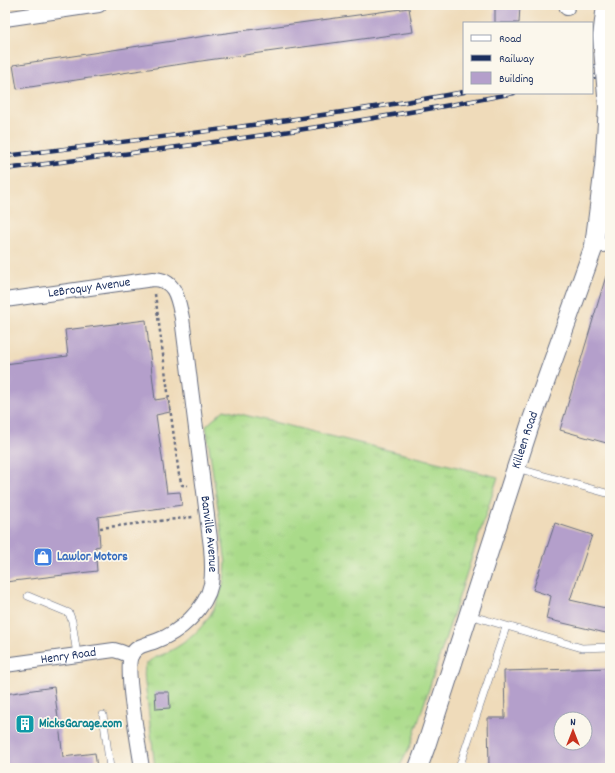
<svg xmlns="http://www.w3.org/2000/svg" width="615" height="773" viewBox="0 0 615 773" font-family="Dekko,sans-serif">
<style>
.grass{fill:url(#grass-tufts);stroke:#628574}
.building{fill:#b49fcb;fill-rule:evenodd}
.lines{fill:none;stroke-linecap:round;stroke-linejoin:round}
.service-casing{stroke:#656b7e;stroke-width:8}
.minor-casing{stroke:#656b7e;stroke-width:16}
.tertiary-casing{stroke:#656b7e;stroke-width:20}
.path{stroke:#656b7e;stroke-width:2.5;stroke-dasharray:3 3;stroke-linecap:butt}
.service{stroke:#fff;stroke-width:7}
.minor{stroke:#fff;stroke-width:14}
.tertiary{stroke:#fff;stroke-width:18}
.rail-casing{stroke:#1b2f5e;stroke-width:4.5}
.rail{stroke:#fbf7ec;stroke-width:3;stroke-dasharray:9;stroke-linecap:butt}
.tertiary-bridge-casing{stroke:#656b7e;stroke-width:20;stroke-linecap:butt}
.tertiary-bridge{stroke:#fff;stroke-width:18}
.labels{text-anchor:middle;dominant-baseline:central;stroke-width:3.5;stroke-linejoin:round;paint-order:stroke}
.street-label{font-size:13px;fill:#1b2f5e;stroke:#fbf7ec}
.shop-label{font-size:13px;font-weight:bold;fill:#366cbe;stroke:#fbf7ec;text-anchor:start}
.culture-label{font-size:13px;font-weight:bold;fill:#0d838f;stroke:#fbf7ec;text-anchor:start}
</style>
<defs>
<pattern id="grass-tufts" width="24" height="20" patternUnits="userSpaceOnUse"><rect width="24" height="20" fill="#aadb8a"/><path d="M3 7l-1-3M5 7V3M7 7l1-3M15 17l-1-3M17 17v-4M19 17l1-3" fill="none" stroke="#92bc7a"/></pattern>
</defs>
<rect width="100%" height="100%" fill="#fbf7ec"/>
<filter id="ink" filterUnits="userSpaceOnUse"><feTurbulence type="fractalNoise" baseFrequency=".025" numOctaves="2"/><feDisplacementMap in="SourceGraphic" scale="8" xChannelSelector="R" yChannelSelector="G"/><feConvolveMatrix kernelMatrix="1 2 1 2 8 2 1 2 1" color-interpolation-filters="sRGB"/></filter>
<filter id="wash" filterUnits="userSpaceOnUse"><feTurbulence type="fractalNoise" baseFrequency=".012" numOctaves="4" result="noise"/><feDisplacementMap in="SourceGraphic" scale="16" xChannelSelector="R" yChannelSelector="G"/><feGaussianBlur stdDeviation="0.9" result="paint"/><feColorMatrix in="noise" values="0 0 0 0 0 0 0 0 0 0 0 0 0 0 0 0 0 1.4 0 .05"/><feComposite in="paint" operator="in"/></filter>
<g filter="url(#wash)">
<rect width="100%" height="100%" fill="#efdbba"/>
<path class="grass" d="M224,410L498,477L411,744L399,768H155C152,745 150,721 147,698C146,689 143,676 145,667C148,658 162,656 170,651C205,633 224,601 226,563L206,426Z"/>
<g id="blocks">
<g class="building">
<path d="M495,5H520L519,23H495Z"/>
<path d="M409,8L413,32L208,60L17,89L13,65L219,34Z"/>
<path d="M606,276H610V444L560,430Z"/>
<path d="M146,320L155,400L168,398L170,412L156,415L167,493L180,492L182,505L98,517L100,546L95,547L97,571L5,582V364L68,356L65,330Z"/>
<path d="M555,523L592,535L570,600L610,609V634L546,619L551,596L533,590Z"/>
<path d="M610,668V767L489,768L488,718H505L504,671ZM561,719H585V743H561Z"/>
<path d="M54,687L63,757L95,753L97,768H5V694Z"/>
<path d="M155,692H169L170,708L156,709Z"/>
</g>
</g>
</g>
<g filter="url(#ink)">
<use href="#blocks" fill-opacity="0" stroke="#656b7e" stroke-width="1"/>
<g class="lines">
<g class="service-casing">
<g id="service">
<path d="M516,468L610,494"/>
<path d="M28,596L69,613L72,621L77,655"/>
<path d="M469,615L582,648L610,647"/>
<path d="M103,715L110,768"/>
<path d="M459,768L506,627"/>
</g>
</g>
<g class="minor-casing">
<g id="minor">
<path d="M566,5L567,8"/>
<path d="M5,19L99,5"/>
<path d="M594,246L610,244"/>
<path id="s1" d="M5,300L153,279C176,279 178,300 182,318L211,547C212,559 213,572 211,584C206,609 179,633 156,641C146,645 136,645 131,656C125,669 139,749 142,768"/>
<path id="s2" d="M5,665L114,650L121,652L131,656"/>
</g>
</g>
<g class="tertiary-casing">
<g id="tertiary">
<path d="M602,37L606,5"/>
<path id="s3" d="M418,768L426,746L530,425L594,246L604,167L608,107"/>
</g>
</g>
<g class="path">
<path d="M155,294L179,475L182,485L188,486"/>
<path d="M100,528L193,517"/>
</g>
<use href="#service" class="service"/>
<use href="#minor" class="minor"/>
<use href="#tertiary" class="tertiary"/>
<g class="rail-casing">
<g id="rail">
<path d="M592,67L610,63"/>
<path d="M592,77L610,73"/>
<path d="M5,156C159,138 312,119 464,92"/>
<path d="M5,169C175,148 346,126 514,93"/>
</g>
</g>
<use href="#rail" class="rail"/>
<g class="tertiary-bridge-casing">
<path id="tertiary-bridge" d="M602,37L608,107"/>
</g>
<use href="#tertiary-bridge" class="tertiary-bridge"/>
</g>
</g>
<defs>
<g id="shop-square" transform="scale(1)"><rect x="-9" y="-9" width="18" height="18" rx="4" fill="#3f7fe0" stroke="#fbf7ec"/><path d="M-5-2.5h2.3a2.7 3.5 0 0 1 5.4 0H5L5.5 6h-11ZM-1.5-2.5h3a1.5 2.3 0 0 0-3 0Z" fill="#fff"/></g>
<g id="building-square" transform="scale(1)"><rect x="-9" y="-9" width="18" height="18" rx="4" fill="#0f9aa8" stroke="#fbf7ec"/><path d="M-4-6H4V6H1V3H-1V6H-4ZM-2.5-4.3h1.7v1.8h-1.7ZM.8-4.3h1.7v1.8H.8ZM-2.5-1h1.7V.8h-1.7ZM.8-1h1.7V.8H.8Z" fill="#fff"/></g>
</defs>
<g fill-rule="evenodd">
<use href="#shop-square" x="43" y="557"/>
<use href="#building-square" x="25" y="724"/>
</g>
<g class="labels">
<g class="street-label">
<text stroke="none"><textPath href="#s1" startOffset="85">LeBroquy Avenue</textPath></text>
<text stroke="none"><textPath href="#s3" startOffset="345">Killeen Road</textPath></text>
<text stroke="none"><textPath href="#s1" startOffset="421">Banville Avenue</textPath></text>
<text stroke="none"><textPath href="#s2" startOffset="64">Henry Road</textPath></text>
</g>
<g class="shop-label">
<text x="57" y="557">Lawlor Motors</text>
</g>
<g class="culture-label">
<text x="39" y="724">MicksGarage.com</text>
</g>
</g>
<rect width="615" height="773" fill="none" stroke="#fbf7ec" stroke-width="20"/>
<rect x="463" y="22" width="130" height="72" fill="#fbf7ec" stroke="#a1a7b3"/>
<rect x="471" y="35" width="20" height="6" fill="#ffffff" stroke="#a1a7b3"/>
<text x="499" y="42" font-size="12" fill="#1b2f5e">Road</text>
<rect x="471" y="55" width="20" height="6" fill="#1b2f5e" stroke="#a1a7b3"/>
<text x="499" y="62" font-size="12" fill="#1b2f5e">Railway</text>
<rect x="471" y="72" width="20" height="12" fill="#b49fcb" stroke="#a1a7b3"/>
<text x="499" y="82" font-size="12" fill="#1b2f5e">Building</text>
<g transform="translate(573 731)"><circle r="19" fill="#fbf7ec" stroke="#a1a7b3"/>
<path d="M0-3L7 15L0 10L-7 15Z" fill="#c8321e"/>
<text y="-6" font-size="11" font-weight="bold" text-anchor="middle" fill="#1b2f5e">N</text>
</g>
</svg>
